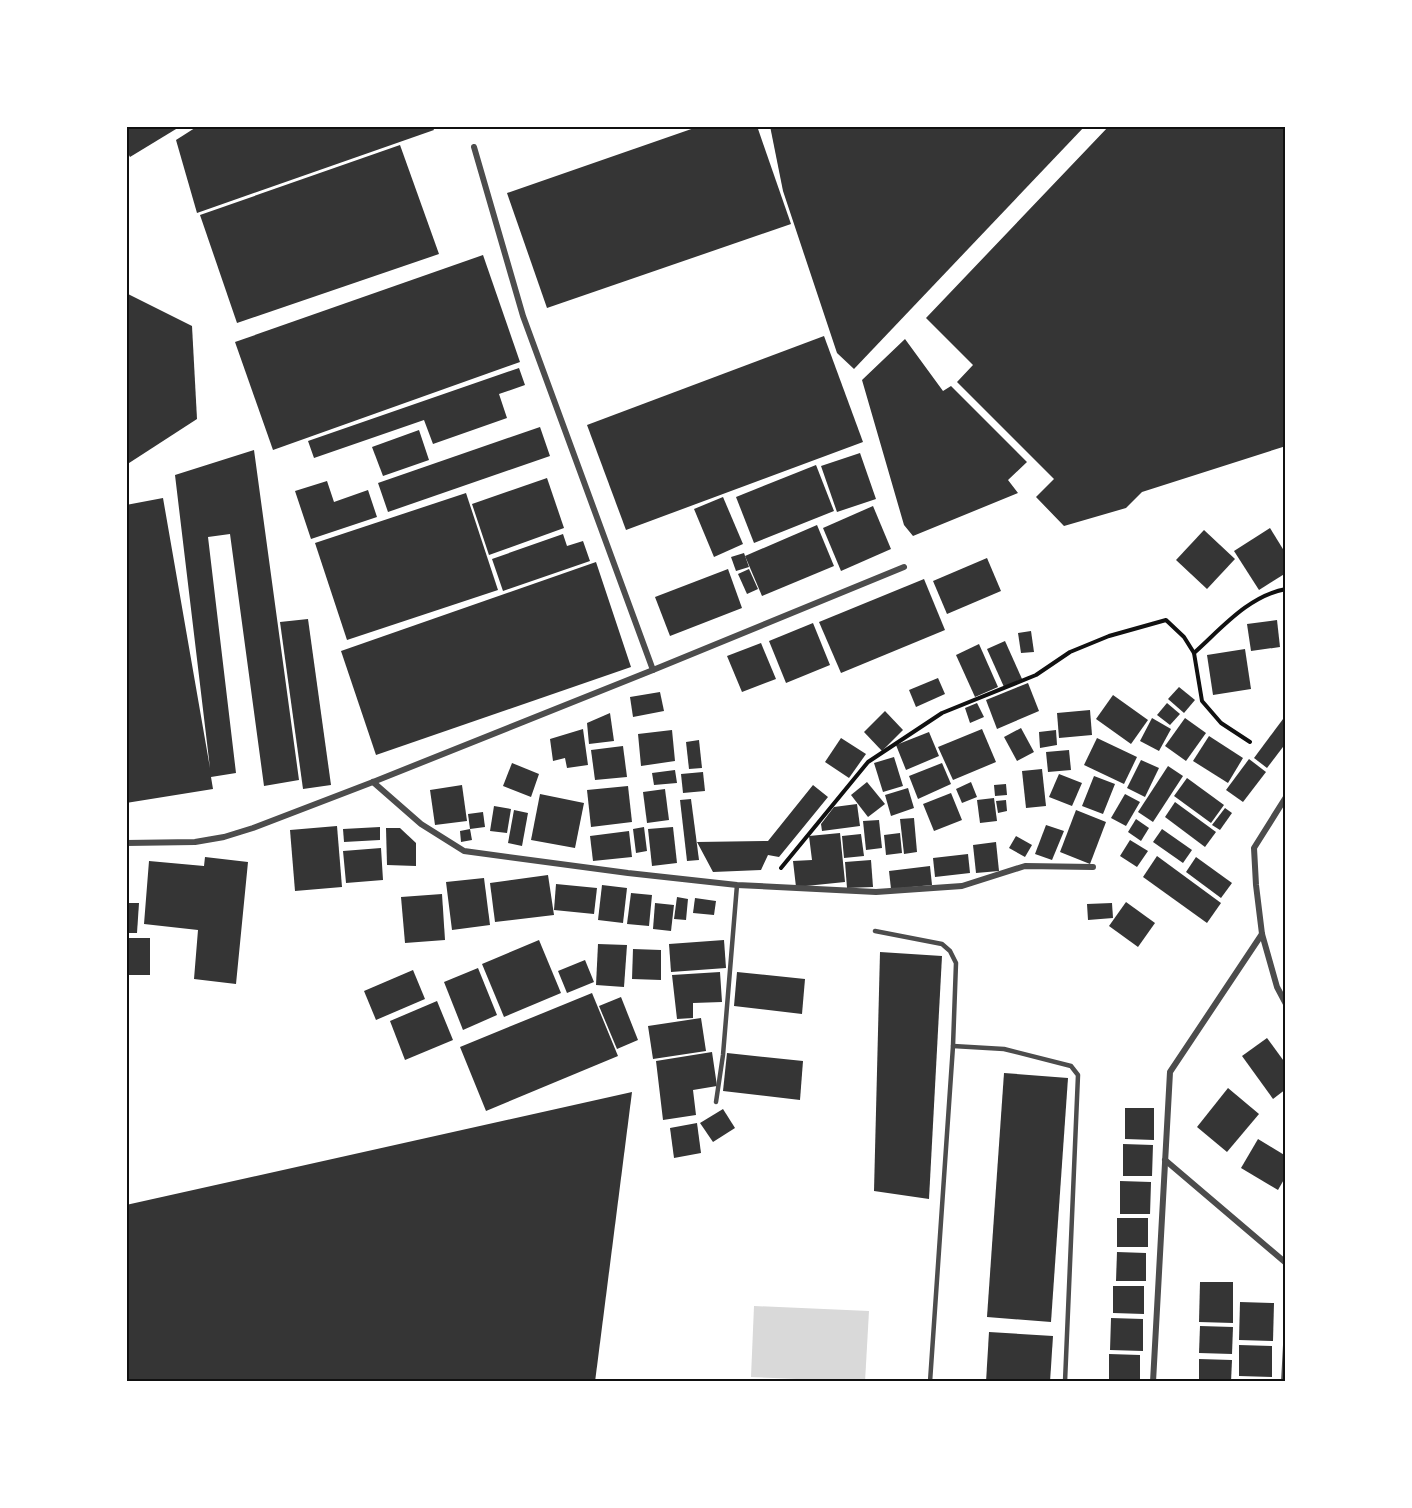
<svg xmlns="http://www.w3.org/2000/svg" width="1412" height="1508" viewBox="0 0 1412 1508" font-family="Inter,sans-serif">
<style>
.water{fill:#d9d9d9}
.building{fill:#353535}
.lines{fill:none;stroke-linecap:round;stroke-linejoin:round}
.path{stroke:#111;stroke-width:4}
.service{stroke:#4c4c4c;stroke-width:4.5}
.minor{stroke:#4c4c4c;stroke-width:6}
.neatline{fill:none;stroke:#111;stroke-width:2}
</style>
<rect width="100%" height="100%" fill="#fff"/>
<path class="water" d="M754,1306L869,1311L865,1382L751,1377Z"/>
<g class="building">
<path d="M126,126H181L130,157L126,150Z"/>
<path d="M198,126H432L434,130L197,213L176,140Z"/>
<path d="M700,126H757L791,224L547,308L507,193Z"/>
<path d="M770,126H1085L854,369L837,353L783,191Z"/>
<path d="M1109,126H1286V446L1142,492L1126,508L1064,526L1036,497L1054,479L957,382L973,365L926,318Z"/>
<path d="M400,145L439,254L237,323L200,215Z"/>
<path d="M483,255L520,362L273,450L235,342Z"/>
<path d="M126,293L192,326L197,419L126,465Z"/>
<path d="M824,336L863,442L626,530L587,425Z"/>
<path d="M905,339L943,391L951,386L1027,462L1008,480L1018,493L913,536L904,525L862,380Z"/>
<path d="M519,368L525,385L499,394L507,418L433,444L424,420L314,458L308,441Z"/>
<path d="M540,427L550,456L388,512L378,483Z"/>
<path d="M419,430L429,460L383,476L372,447Z"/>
<path d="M254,450L299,780L264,786L230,534L208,537L236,773L211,777L213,789L126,803V505L163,498L210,768L175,475Z"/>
<path d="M860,453L876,499L837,512L821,466Z"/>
<path d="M816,465L834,511L754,543L736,497Z"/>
<path d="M547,478L564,528L489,555L472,504Z"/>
<path d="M327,481L334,502L368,490L377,517L311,539L295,491Z"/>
<path d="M466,493L498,590L347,640L315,543Z"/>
<path d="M723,497L743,544L714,557L694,509Z"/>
<path d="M873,506L891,549L841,571L823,528Z"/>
<path d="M817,525L834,566L762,596L745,556Z"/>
<path d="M1270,528L1286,554V573L1259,590L1234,551Z"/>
<path d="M1204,530L1235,559L1207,589L1176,560Z"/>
<path d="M563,534L567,546L583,541L590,561L503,591L492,559Z"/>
<path d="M744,553L749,567L736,571L731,557Z"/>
<path d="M987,558L1001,591L947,614L933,581Z"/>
<path d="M596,562L631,667L376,755L341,651Z"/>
<path d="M728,569L742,608L670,636L655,597Z"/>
<path d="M749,569L758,589L747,594L738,574Z"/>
<path d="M924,579L945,630L841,673L819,622Z"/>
<path d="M308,619L331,785L303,789L280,622Z"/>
<path d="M1277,620L1280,647L1251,651L1247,624Z"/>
<path d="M813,623L830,665L786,683L769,641Z"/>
<path d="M1031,631L1034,652L1021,653L1018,633Z"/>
<path d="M1005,641L1022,679L1004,687L987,649Z"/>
<path d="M761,643L776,679L742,692L727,656Z"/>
<path d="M979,644L998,687L975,697L956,655Z"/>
<path d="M1245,649L1251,689L1213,695L1207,655Z"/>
<path d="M938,678L945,694L916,707L909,690Z"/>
<path d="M1028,683L1039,711L997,729L986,700Z"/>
<path d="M1179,687L1195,700L1184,713L1168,699Z"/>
<path d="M660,692L664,711L633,717L630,697Z"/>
<path d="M1113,695L1148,720L1131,744L1096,719Z"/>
<path d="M977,703L984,717L970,723L965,708Z"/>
<path d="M1167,703L1180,714L1170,725L1157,715Z"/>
<path d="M1090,710L1092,735L1059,738L1057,713Z"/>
<path d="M885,711L903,730L882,751L864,732Z"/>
<path d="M610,713L614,741L589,744L587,723Z"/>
<path d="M1286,715V743L1267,768L1254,758Z"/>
<path d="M1152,718L1171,729L1159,751L1140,741Z"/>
<path d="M1185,718L1206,733L1186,761L1165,746Z"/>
<path d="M1021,728L1034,752L1017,761L1004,737Z"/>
<path d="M583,729L588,765L567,768L565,758L553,761L550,739Z"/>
<path d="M982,729L996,762L953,780L938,747Z"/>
<path d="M672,730L675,761L641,766L638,734Z"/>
<path d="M1056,730L1057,745L1040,748L1039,732Z"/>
<path d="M929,732L939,756L906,770L896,745Z"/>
<path d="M1209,736L1243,758L1228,783L1193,761Z"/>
<path d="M841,738L866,754L849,778L825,762Z"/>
<path d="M1097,738L1137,757L1124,784L1084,765Z"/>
<path d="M699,740L702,768L689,769L686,742Z"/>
<path d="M623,746L627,777L595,780L591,750Z"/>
<path d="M1069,750L1071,770L1048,772L1046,752Z"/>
<path d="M894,757L903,786L883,792L874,763Z"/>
<path d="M1249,759L1266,772L1243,802L1226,790Z"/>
<path d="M1141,760L1159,768L1145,797L1127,788Z"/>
<path d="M512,763L539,774L531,797L503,786Z"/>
<path d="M942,763L951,784L918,799L909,776Z"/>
<path d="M1168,766L1183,776L1153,822L1138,812Z"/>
<path d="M1042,769L1046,806L1026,808L1022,771Z"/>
<path d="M675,770L677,783L654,785L652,773Z"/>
<path d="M703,772L705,791L683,793L681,774Z"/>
<path d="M1059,774L1082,783L1072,806L1049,797Z"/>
<path d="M1094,776L1115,784L1103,814L1082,806Z"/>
<path d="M1187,778L1224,805L1211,823L1174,796Z"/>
<path d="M867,782L885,804L868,817L851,795Z"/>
<path d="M971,782L977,797L962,803L956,789Z"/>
<path d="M1006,784L1007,795L995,796L994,785Z"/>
<path d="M462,785L467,821L435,825L430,790Z"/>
<path d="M813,785L828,797L779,857L768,855L761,870L713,872L697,842L768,841Z"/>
<path d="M628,786L632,822L591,827L587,790Z"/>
<path d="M908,788L914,808L891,816L885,795Z"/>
<path d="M665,789L669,820L647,823L643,792Z"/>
<path d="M951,793L962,820L934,831L923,804Z"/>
<path d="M540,794L584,803L575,848L531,840Z"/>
<path d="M1125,794L1140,802L1126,826L1111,818Z"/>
<path d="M994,798L997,821L980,823L977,800Z"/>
<path d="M691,799L699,860L687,861L680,800Z"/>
<path d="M1006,800L1007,811L998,813L996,801Z"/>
<path d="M1175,802L1216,832L1205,847L1165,817Z"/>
<path d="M857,804L860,826L822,831L821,824L834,807Z"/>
<path d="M494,806L511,809L507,833L490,831Z"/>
<path d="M1225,808L1232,813L1220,830L1212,825Z"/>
<path d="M514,810L528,813L522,846L508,843Z"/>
<path d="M1076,810L1106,822L1090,864L1060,852Z"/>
<path d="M483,812L485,827L470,829L468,814Z"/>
<path d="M914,818L917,852L904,854L900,819Z"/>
<path d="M1136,819L1149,828L1141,841L1128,832Z"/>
<path d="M879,820L882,848L866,850L863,821Z"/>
<path d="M1046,825L1064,831L1052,860L1035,854Z"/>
<path d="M337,826L342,887L295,891L290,830Z"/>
<path d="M380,827V840L344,842L343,829Z"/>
<path d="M644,827L647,851L636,853L633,829Z"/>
<path d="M673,827L677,863L652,866L648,829Z"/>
<path d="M386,828H400L416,843V866L387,865Z"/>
<path d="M470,829L472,840L461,842L460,831Z"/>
<path d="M1162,829L1192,850L1183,863L1153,842Z"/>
<path d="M629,831L632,857L593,861L590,836Z"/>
<path d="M840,833L845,882L796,887L793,861L812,860L809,836Z"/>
<path d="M900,833L902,853L886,855L884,835Z"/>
<path d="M861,834L864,856L844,858L842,836Z"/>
<path d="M1016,836L1032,845L1025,857L1009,848Z"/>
<path d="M1130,840L1148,851L1137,867L1120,856Z"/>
<path d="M996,842L999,871L976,873L973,845Z"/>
<path d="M381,848L383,880L346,883L343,851Z"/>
<path d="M968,854L970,873L935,877L933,858Z"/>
<path d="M1157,856L1221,903L1207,923L1143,877Z"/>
<path d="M205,857L248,862L236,984L194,979L198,930L144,924L149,861L204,866Z"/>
<path d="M1196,857L1232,883L1221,898L1186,872Z"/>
<path d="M871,860L873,887L847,888L845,862Z"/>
<path d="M930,866L932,885L891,889L889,871Z"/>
<path d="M548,875L554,915L495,922L490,883Z"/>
<path d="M484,878L490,925L452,930L446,882Z"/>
<path d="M556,884L597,888L594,914L554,910Z"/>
<path d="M602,885L627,888L623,923L598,920Z"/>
<path d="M631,893L652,895L649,926L627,924Z"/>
<path d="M442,894L445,940L405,943L401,897Z"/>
<path d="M677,897L688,899L686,920L674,919Z"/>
<path d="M695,898L716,901L714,915L693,913Z"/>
<path d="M1126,902L1155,923L1138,947L1109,926Z"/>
<path d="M126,903H139L137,933H126Z"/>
<path d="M655,903L674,905L671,931L653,929Z"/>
<path d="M1112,903L1113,918L1088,920L1087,904Z"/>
<rect x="126" y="938" width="24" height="37"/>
<path d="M539,940L561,993L504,1017L482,964Z"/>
<path d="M724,940L726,968L671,972L669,944Z"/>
<path d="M598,944L627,945L624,987L596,985Z"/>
<path d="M633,949L661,950V980L632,979Z"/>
<path d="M880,952L942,956L929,1199L874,1191Z"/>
<path d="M585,960L594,982L567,993L558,971Z"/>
<path d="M478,968L497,1015L463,1030L444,982Z"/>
<path d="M413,970L425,999L376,1020L364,991Z"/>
<path d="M720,972L722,1002L693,1003V1018L677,1019L672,975Z"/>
<path d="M737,972L805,979L802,1014L734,1006Z"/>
<path d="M592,993L618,1056L486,1111L460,1047Z"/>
<path d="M621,997L638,1040L617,1049L599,1006Z"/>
<path d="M437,1001L453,1040L405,1060L390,1021Z"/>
<path d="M701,1018L706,1051L653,1059L648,1026Z"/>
<path d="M1267,1038L1286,1064V1089L1273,1099L1242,1056Z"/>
<path d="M712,1052L717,1086L693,1090L696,1115L663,1120L656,1061Z"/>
<path d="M727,1053L803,1061L800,1100L723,1091Z"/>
<path d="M1004,1073L1068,1078L1051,1322L987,1317Z"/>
<path d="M1228,1088L1259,1114L1227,1152L1197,1127Z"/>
<path d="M632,1092L595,1382H126V1205Z"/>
<path d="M1125,1108H1154V1140L1125,1139Z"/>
<path d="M723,1109L735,1128L713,1142L700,1123Z"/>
<path d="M697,1123L701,1153L674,1158L670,1128Z"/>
<path d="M1258,1139L1286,1156V1176L1278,1190L1241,1168Z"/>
<path d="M1123,1144L1153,1145L1152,1176H1123Z"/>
<path d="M1120,1181L1151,1182L1150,1214H1120Z"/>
<rect x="1117" y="1218" width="31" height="29"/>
<path d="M1117,1252L1146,1253V1281H1116Z"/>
<path d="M1200,1282H1233V1323L1199,1322Z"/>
<path d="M1113,1286H1144V1314L1113,1313Z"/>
<path d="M1240,1302L1274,1303L1273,1341L1239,1340Z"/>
<path d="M1111,1318L1143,1319V1351L1110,1350Z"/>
<path d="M1200,1326L1233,1327L1232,1354L1199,1353Z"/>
<path d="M989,1332L1053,1336L1050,1382H986Z"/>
<path d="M1239,1345L1272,1346V1377L1239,1376Z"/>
<path d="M1109,1354L1140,1355V1382H1109Z"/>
<path d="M1199,1359L1232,1360L1231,1382H1199Z"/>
</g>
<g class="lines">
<g class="path">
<path d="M1194,653C1221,629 1248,596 1286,589"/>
<path d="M781,868L868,762L942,713L1036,675L1070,652L1109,636L1166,620L1184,637L1194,653L1202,701L1221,723L1250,742"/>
</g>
<g class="service">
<path d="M875,931L942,944L950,951L956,963L953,1046L930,1382"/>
<path d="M953,1046L1004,1049L1071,1066L1078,1075L1065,1382"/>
<path d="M716,1102L723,1055L737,885"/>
</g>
<g class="minor">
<path d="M474,147L523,316L653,670"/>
<path d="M373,782L421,824L464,851L628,873L737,885L876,892L962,886L1025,866L1093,867"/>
<path d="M1286,797L1254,848L1256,885L1262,934L1277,987L1286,1004"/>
<path d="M126,843L195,842L224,837L253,828L373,782L653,670L904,567"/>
<path d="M1165,1160L1286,1263"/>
<path d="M1153,1382L1170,1072L1262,934"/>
<path d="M1284,1382L1286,1345"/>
</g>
</g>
<rect width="1412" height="1508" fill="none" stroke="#ffffff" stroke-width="255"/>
<rect x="128" y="128" width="1156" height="1252" class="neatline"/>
</svg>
